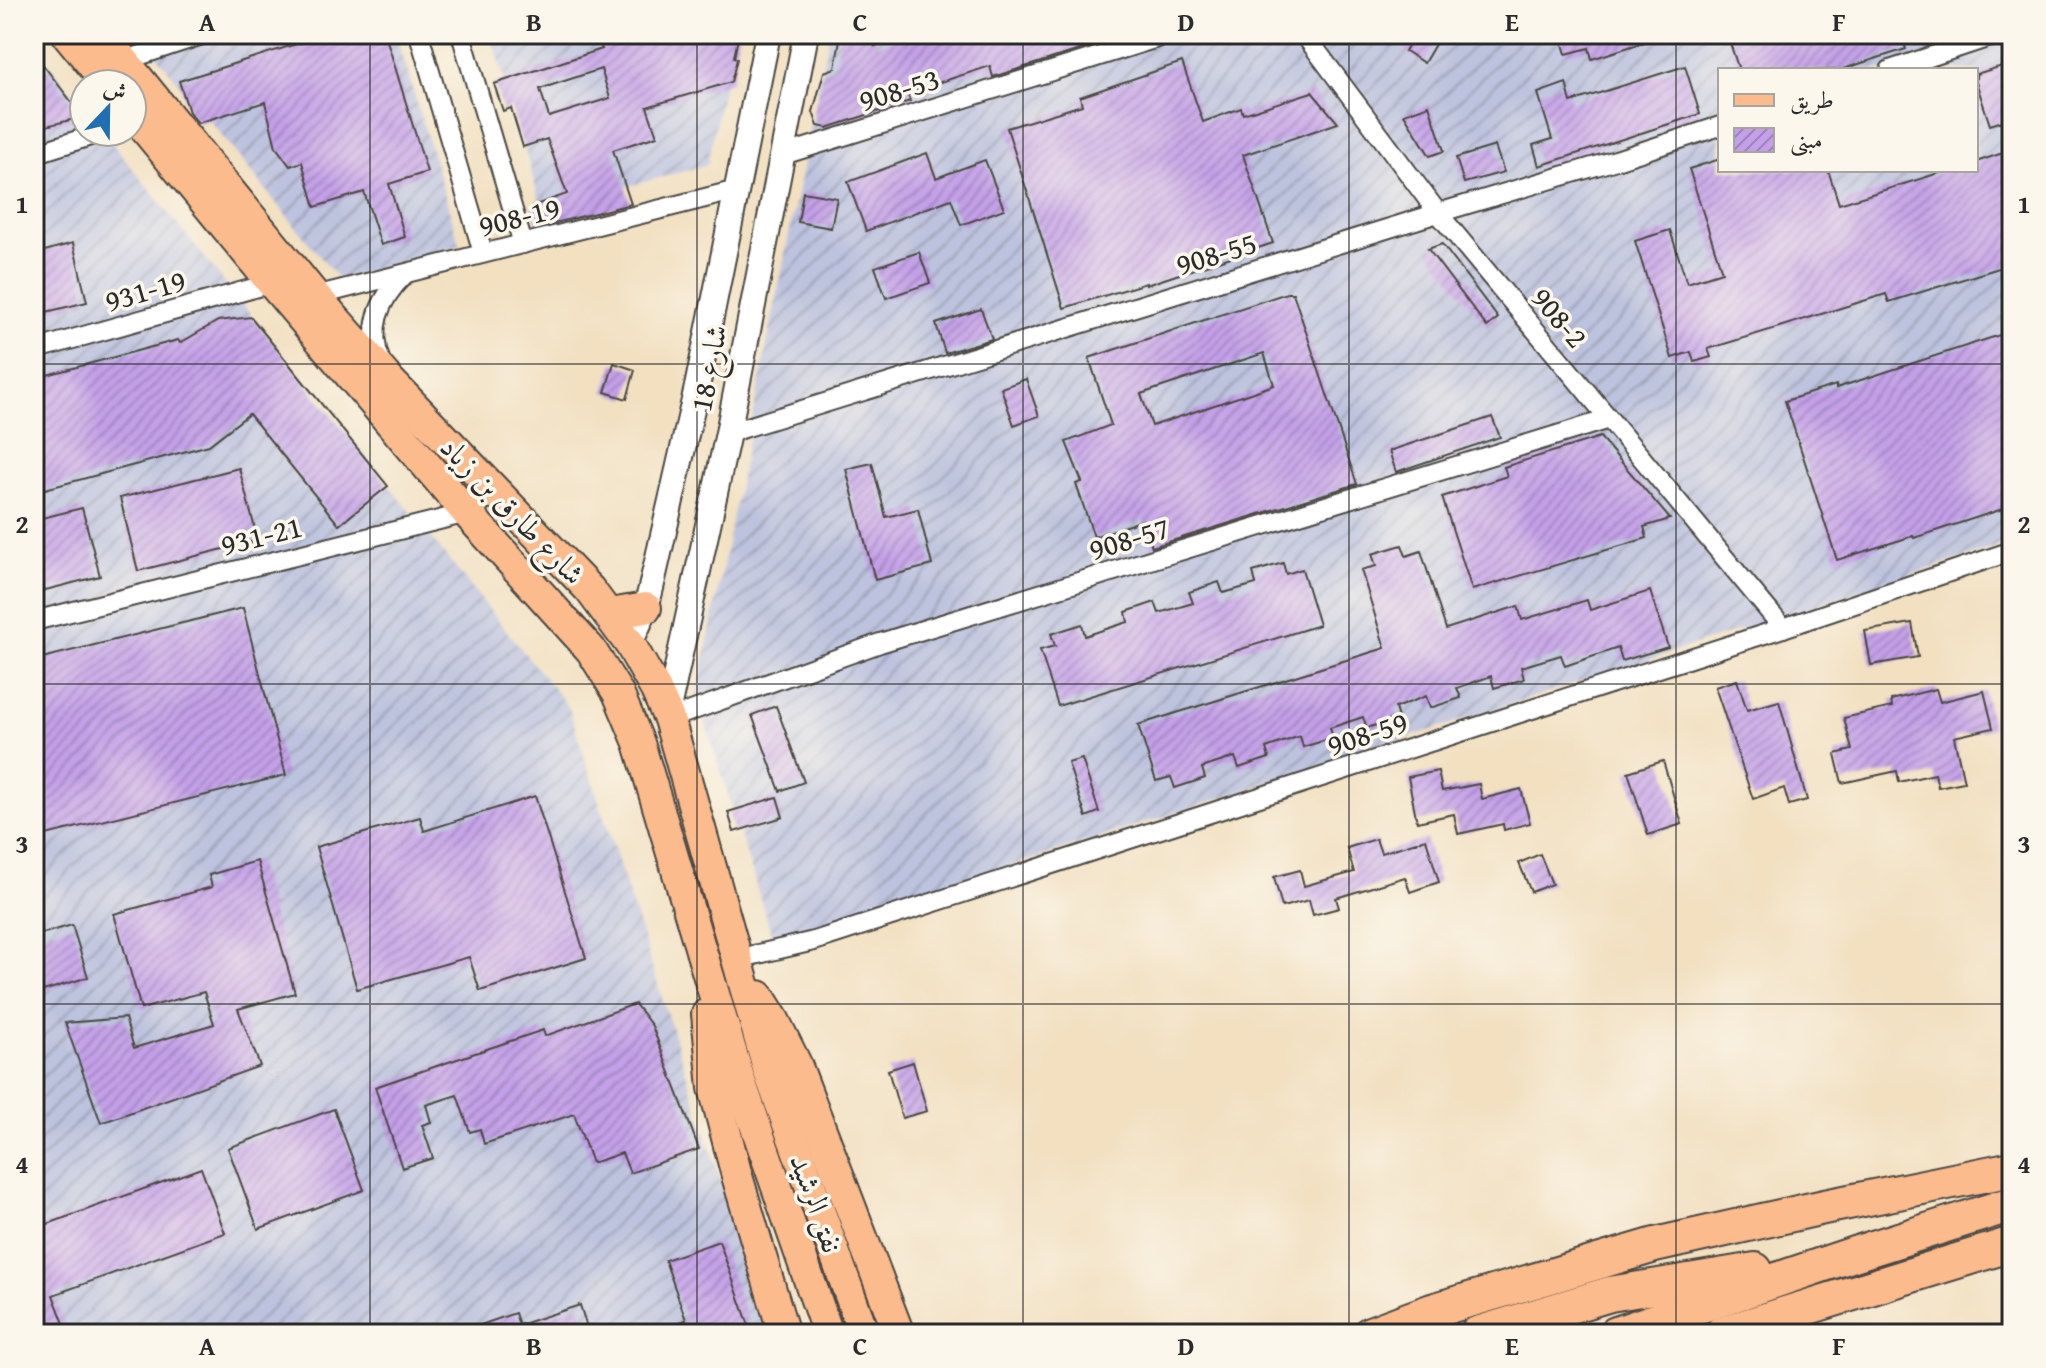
<svg xmlns="http://www.w3.org/2000/svg" width="2046" height="1368" viewBox="0 0 2046 1368" font-family="'Gentium Book Plus',Amiri,serif">
<style>
.industrial{fill:url(#industrial-furrows);fill-rule:evenodd}
.building{fill:url(#building-hatch);fill-rule:evenodd}
.lines{fill:none;stroke-linecap:round;stroke-linejoin:round}
.minor-casing{stroke:#494642;stroke-width:22}
.tertiary-casing{stroke:#494642;stroke-width:28}
.primary-casing{stroke:#494642;stroke-width:34}
.motorway-casing{stroke:#494642;stroke-width:38}
.minor{stroke:#fff;stroke-width:18}
.tertiary{stroke:#fff;stroke-width:24}
.primary{stroke:#fbbb8d;stroke-width:30}
.motorway{stroke:#fbbb8d;stroke-width:34}
.grid{fill:none;stroke:#2b2b2b;stroke-width:2;stroke-opacity:0.55}
.labels{text-anchor:middle;dominant-baseline:central;stroke-width:7;stroke-linejoin:round;paint-order:stroke}
.street-label{font-size:30px;fill:#2b2b2b;stroke:#fbf7ec}
.neatline{fill:none;stroke:#2b2b2b;stroke-width:3}
.grid-label{font-size:26px;text-anchor:middle;font-weight:bold;fill:#2b2b2b}
</style>
<defs>
<pattern id="industrial-furrows" width="10" height="10" patternUnits="userSpaceOnUse" patternTransform="scale(2)"><rect width="10" height="10" fill="#bdc3de"/><path d="M-1 1l2-2M0 10L10 0M9 11l2-2" fill="none" stroke="#9a9fb4"/></pattern>
<pattern id="building-hatch" width="6" height="6" patternUnits="userSpaceOnUse" patternTransform="scale(2)"><rect width="6" height="6" fill="#c4a0e8"/><path d="M-1 1l2-2M0 6l6-6M5 7l2-2" fill="none" stroke="#9f83bc"/></pattern>
</defs>
<rect width="100%" height="100%" fill="#fbf7ec"/>
<filter id="ink" filterUnits="userSpaceOnUse"><feTurbulence type="fractalNoise" baseFrequency=".0125" numOctaves="2"/><feDisplacementMap in="SourceGraphic" scale="16" xChannelSelector="R" yChannelSelector="G"/><feConvolveMatrix kernelMatrix="1 2 1 2 8 2 1 2 1" color-interpolation-filters="sRGB"/></filter>
<filter id="wash" filterUnits="userSpaceOnUse"><feTurbulence type="fractalNoise" baseFrequency=".006" numOctaves="4" result="noise"/><feDisplacementMap in="SourceGraphic" scale="32" xChannelSelector="R" yChannelSelector="G"/><feGaussianBlur stdDeviation="1.8" result="paint"/><feColorMatrix in="noise" values="0 0 0 0 0 0 0 0 0 0 0 0 0 0 0 0 0 1.4 0 .05"/><feComposite in="paint" operator="in"/></filter>
<g filter="url(#wash)">
<rect width="100%" height="100%" fill="#f2e0c1"/>
<g class="industrial">
<path d="M139,34H396L460,245L339,280Z"/>
<path d="M491,34H734L707,165L542,209Z"/>
<path d="M829,34H2012V542L774,943L697,696ZM1720,70H1976V170H1720Z"/>
<path d="M34,46L84,108V132H103L569,708L770,1334H34Z"/>
</g>
<g id="blocks">
<g class="building">
<path d="M328,34H385L427,172L389,184L405,237L381,245L364,192L315,207L302,162L290,166L276,147L265,102L198,123L189,112L179,81Z"/>
<path d="M597,34H739L734,57L737,59L731,82L647,107L657,136L613,150L631,204L539,227L532,206L567,194L547,139L523,147L511,108L503,111L494,84L602,49ZM601,69L610,98L549,117L540,89Z"/>
<path d="M841,34H877L875,46L912,34H1121V37L993,77L990,66L907,93L910,101L827,128L818,126L813,112L824,72L835,68Z"/>
<path d="M1415,34H1441L1424,63L1405,51Z"/>
<path d="M1560,34H1660V37L1592,59L1589,48L1566,54Z"/>
<path d="M1727,34H1901L1906,49L1840,70H1739Z"/>
<path d="M34,53L83,117L34,129Z"/>
<path d="M1182,62L1203,122L1241,108L1243,114L1312,92L1338,123L1243,155L1273,243L1146,285V283L1064,308L1007,128L1082,105L1080,97Z"/>
<path d="M2012,63V118L1990,125L1976,82V74Z"/>
<path d="M1685,66L1700,114L1539,166L1533,145L1552,139L1538,93L1566,83L1571,102Z"/>
<path d="M1429,105L1444,151L1430,156L1404,114Z"/>
<path d="M1495,146L1504,172L1464,183L1456,158Z"/>
<path d="M2012,150V264L1889,302L1886,294L1708,349L1711,357L1694,362L1691,352L1672,358L1635,241L1670,230L1687,283L1722,272L1689,169L1720,159V170H1828L1839,204L1949,170H1976V162Z"/>
<path d="M927,153L936,178L985,160L1004,209L961,225L951,199L866,231L848,182Z"/>
<path d="M803,192L837,198L831,228L798,222Z"/>
<path d="M73,243L87,302L34,315V254Z"/>
<path d="M1442,244L1498,318L1487,327L1428,249Z"/>
<path d="M919,252L930,283L886,298L875,267Z"/>
<path d="M1287,293H1293L1357,484L1152,547L1143,520L1094,537L1076,484L1082,482L1066,442L1111,425L1089,358ZM1264,353L1274,385L1152,426L1141,394Z"/>
<path d="M981,309L992,339L945,353L936,324Z"/>
<path d="M251,317L388,486L339,525L249,414L209,445L34,492V362L43,360L47,375L178,340L180,343L218,321Z"/>
<path d="M2012,331V441L2003,442L2012,471V506L1914,538L1913,536L1837,560L1785,401L1836,385V388Z"/>
<path d="M614,363L635,370L627,399L605,392Z"/>
<path d="M1026,379L1039,416L1014,425L1001,388Z"/>
<path d="M1492,417L1500,437L1396,472L1389,451Z"/>
<path d="M1600,437L1670,519L1644,527L1647,538L1472,590L1442,497L1507,476L1504,467Z"/>
<path d="M872,463L886,517L918,509L932,565L875,580L846,469Z"/>
<path d="M239,468L258,540L138,571L120,498Z"/>
<path d="M82,508L100,576L34,593V520Z"/>
<path d="M1402,545L1406,556L1421,551L1446,629L1518,606L1522,620L1587,600L1590,610L1650,591L1668,647L1622,661L1618,648L1565,666L1561,655L1521,667L1524,679L1494,688L1491,676L1457,688L1461,698L1430,708L1426,696L1395,708L1398,718L1367,728L1363,717L1330,728L1333,738L1303,747L1300,736L1266,748L1269,758L1239,768L1235,757L1202,768L1205,778L1175,788L1171,777L1156,781L1138,725L1385,648L1361,570L1376,566L1372,554Z"/>
<path d="M1283,563L1286,574L1302,569L1319,625L1058,706L1040,650L1055,646L1051,634L1082,624L1085,636L1100,631L1128,622L1126,612L1155,602L1159,613L1193,603L1189,592L1219,582L1223,593L1256,584L1253,572Z"/>
<path d="M243,608L286,775L34,838V660Z"/>
<path d="M1912,623L1918,657L1871,665L1865,631Z"/>
<path d="M1737,680L1747,710L1779,701L1807,800L1789,805L1784,788L1753,799L1715,687Z"/>
<path d="M1936,689L1940,702L1984,691L1993,728L1954,737L1964,782L1938,787L1935,774L1899,782L1897,771L1842,783L1835,754L1852,750L1844,718L1892,707L1891,700Z"/>
<path d="M776,706L804,782L780,791L752,715Z"/>
<path d="M1082,759L1099,812L1086,817L1068,763Z"/>
<path d="M1663,761L1682,824L1648,835L1628,772Z"/>
<path d="M1438,771L1442,791L1479,784L1482,799L1521,789L1530,823L1504,830L1503,824L1458,834L1454,814L1417,822L1408,777Z"/>
<path d="M535,796L586,958L480,991L469,957L357,989L316,847L420,817L424,831Z"/>
<path d="M777,797L783,817L734,832L728,812Z"/>
<path d="M1376,839L1381,853L1426,839L1439,882L1410,892L1405,877L1336,898L1339,908L1313,915L1309,900L1282,907L1274,877L1300,870L1304,886L1354,872L1347,848Z"/>
<path d="M1540,854L1552,884L1531,892L1519,863Z"/>
<path d="M257,861L295,993L238,1009L260,1066L101,1123L65,1023L125,1018L134,1048L214,1024L204,992L141,1009L114,914L212,887L209,875Z"/>
<path d="M72,925L88,977L34,994V936Z"/>
<path d="M635,1004L652,1026L699,1149L630,1173L622,1153L592,1163L574,1114L484,1144L480,1129L470,1132L457,1095L426,1105L431,1122L422,1125L433,1158L402,1168L375,1087L543,1030L545,1036Z"/>
<path d="M913,1062L927,1111L902,1118L888,1070Z"/>
<path d="M334,1109L364,1190L258,1229L228,1148Z"/>
<path d="M201,1168L225,1233L53,1295L68,1334H34V1229Z"/>
<path d="M719,1241L752,1334H654V1331L686,1320L665,1260Z"/>
<path d="M580,1305L589,1334H461L460,1332L515,1313L519,1325Z"/>
</g>
</g>
</g>
<g filter="url(#ink)">
<use href="#blocks" fill-opacity="0" stroke="#494642" stroke-width="2"/>
<g class="lines">
<g class="minor-casing">
<g id="minor">
<path d="M419,34L483,253"/>
<path d="M461,34L523,244"/>
<path d="M1304,34L1438,213L1783,628"/>
<path d="M123,61L205,34"/>
<path d="M1890,70L1999,34"/>
<path d="M34,154L103,132"/>
<path d="M783,155L1170,34"/>
<path d="M315,296L737,190"/>
<path d="M34,350L272,283"/>
<path d="M381,362C367,328 379,299 405,274"/>
<path d="M728,433L1438,213L1616,160L1720,126"/>
<path d="M34,621L467,513L496,492"/>
<path d="M669,719L880,643L1609,419"/>
<path d="M737,959L814,941L1783,628L2012,551"/>
</g>
</g>
<g class="tertiary-casing">
<g id="tertiary">
<path d="M630,644L646,608L651,588L697,387L768,34"/>
<path d="M667,714L728,433L806,34"/>
</g>
</g>
<g class="primary-casing">
<g id="primary">
<path d="M67,34L108,84"/>
<path d="M102,34L315,296L388,379L590,590L630,644L656,690L669,719L769,1072L864,1334"/>
<path d="M132,113L272,283L467,513L591,650L618,693L639,743L740,1081L828,1334"/>
<path d="M610,614L646,608"/>
<path d="M759,996L774,1020L796,1064L899,1334"/>
<path d="M707,1014L714,1088L737,1176L784,1334"/>
</g>
</g>
<g class="motorway-casing">
<g id="motorway">
<path d="M1370,1334L1432,1311L1655,1245L1824,1207L2012,1169"/>
<path d="M1477,1334L1610,1294L1755,1270"/>
<path d="M1616,1334L1854,1254L2012,1204"/>
<path d="M1721,1334L2012,1244"/>
</g>
</g>
<use href="#minor" class="minor"/>
<use href="#tertiary" class="tertiary"/>
<use href="#primary" class="primary"/>
<use href="#motorway" class="motorway"/>
</g>
</g>
<path class="grid" d="M370,34V1334M697,34V1334M1023,34V1334M1349,34V1334M1676,34V1334M34,364H2012M34,684H2012M34,1004H2012"/>
<g class="labels">
<g class="street-label">
<text transform="translate(899 89) rotate(-17)">908-53</text>
<text transform="translate(519 216) rotate(-14)">908-19</text>
<text transform="translate(1216 253) rotate(-17)">908-55</text>
<text transform="translate(145 290) rotate(-16)">931-19</text>
<text transform="translate(1560 317) rotate(50)">908-2</text>
<text transform="translate(708 368) rotate(-79)">شارع 18</text>
<text transform="translate(513 510) rotate(46)">شارع طارق بن زياد</text>
<text transform="translate(261 535) rotate(-14)">931-21</text>
<text transform="translate(1129 538) rotate(-17)">908-57</text>
<text transform="translate(1367 733) rotate(-18)">908-59</text>
<text transform="translate(817 1203) rotate(70)">نفق الرشيد</text>
</g>
</g>
<rect width="2046" height="1368" fill="none" stroke="#fbf7ec" stroke-width="88"/>
<rect x="1718" y="68" width="260" height="104" fill="#fbf7ec" stroke="#a8a59f" stroke-width="2"/>
<rect x="1734" y="94" width="40" height="12" fill="#fbbb8d" stroke="#a8a59f" stroke-width="2"/>
<text x="1790" y="108" font-size="24" fill="#2b2b2b">طريق</text>
<rect x="1734" y="128" width="40" height="24" fill="url(#building-hatch)" stroke="#a8a59f" stroke-width="2"/>
<text x="1790" y="148" font-size="24" fill="#2b2b2b">مبنى</text>
<g transform="translate(108 108) rotate(22)"><circle r="38" fill="#fbf7ec" stroke="#a8a59f" stroke-width="2"/>
<path d="M0-6L14 30L0 20L-14 30Z" fill="#1f6fb2"/>
<text y="-12" font-size="22" font-weight="bold" text-anchor="middle" fill="#2b2b2b">ش</text>
</g>
<rect x="44" y="44" width="1958" height="1280" class="neatline"/>
<g class="grid-label">
<text x="207" y="31">A</text>
<text x="534" y="31">B</text>
<text x="860" y="31">C</text>
<text x="1186" y="31">D</text>
<text x="1512" y="31">E</text>
<text x="1839" y="31">F</text>
<text x="22" y="213">1</text>
<text x="2024" y="213">1</text>
<text x="22" y="533">2</text>
<text x="2024" y="533">2</text>
<text x="22" y="853">3</text>
<text x="2024" y="853">3</text>
<text x="22" y="1173">4</text>
<text x="2024" y="1173">4</text>
<text x="207" y="1355">A</text>
<text x="534" y="1355">B</text>
<text x="860" y="1355">C</text>
<text x="1186" y="1355">D</text>
<text x="1512" y="1355">E</text>
<text x="1839" y="1355">F</text>
</g>
</svg>
